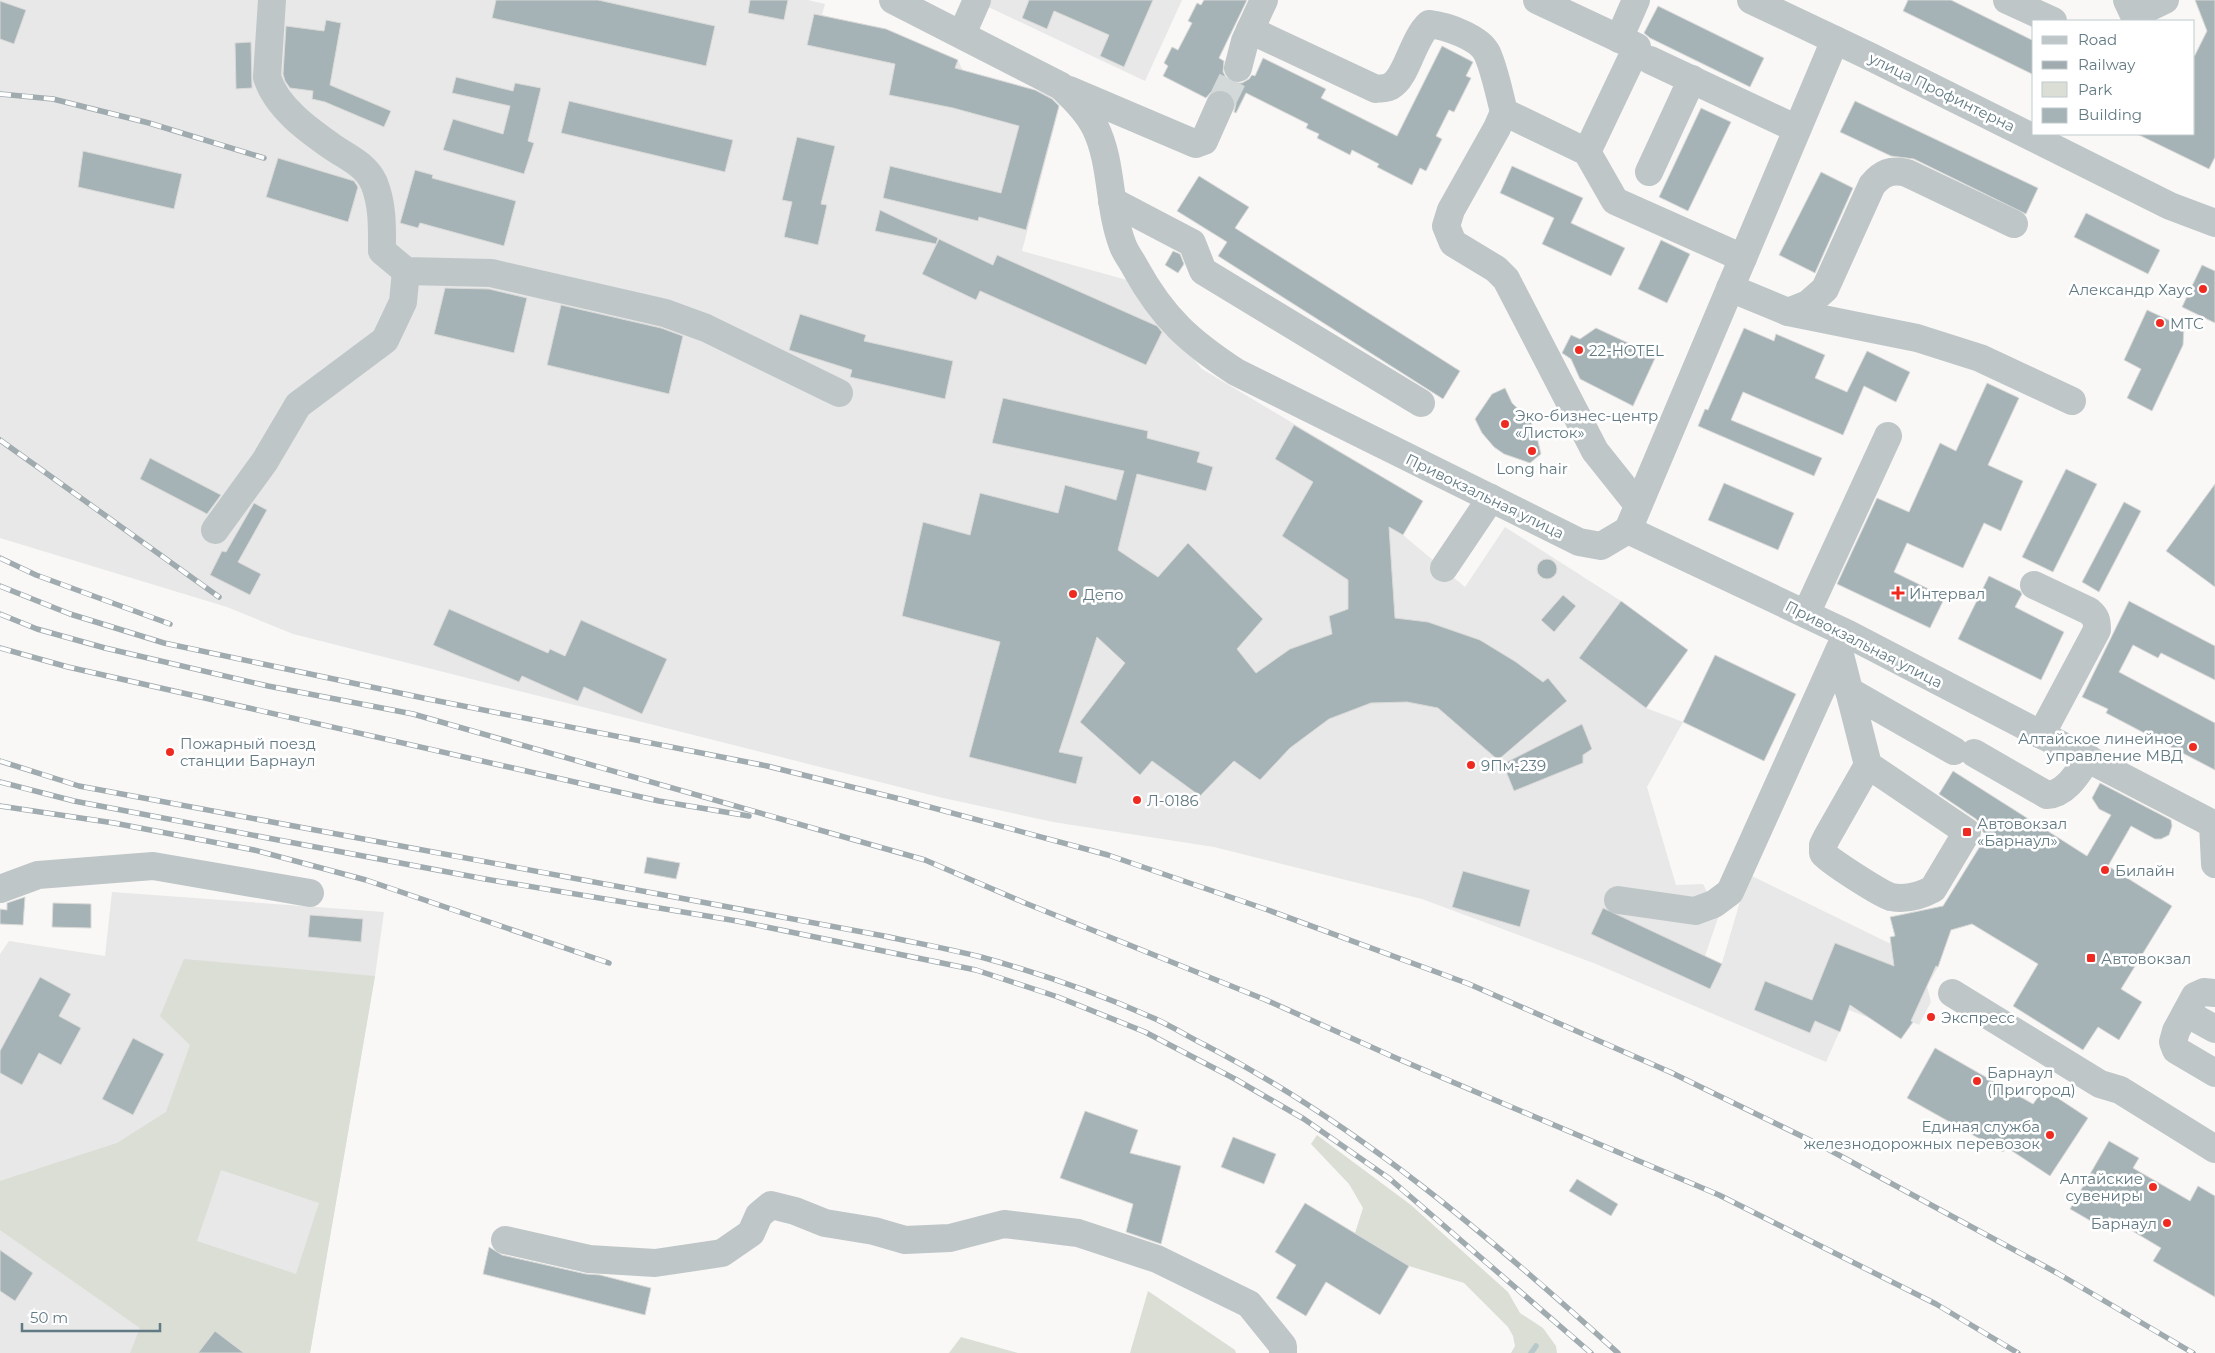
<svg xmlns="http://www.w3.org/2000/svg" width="2215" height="1353" viewBox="0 0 2215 1353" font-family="Montserrat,sans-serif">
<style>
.built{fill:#e7e8e7}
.green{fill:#daded5;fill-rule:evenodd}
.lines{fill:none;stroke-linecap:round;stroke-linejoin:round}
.stream{stroke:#b7c8ca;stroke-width:5.5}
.building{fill:#a6b3b6;stroke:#dadad8}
.minor-tunnel{stroke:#d3d8d9;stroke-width:28;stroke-dasharray:28 14;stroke-linecap:butt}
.minor{stroke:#bfc6c8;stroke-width:28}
.rail-casing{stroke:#a0abaf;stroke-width:5.5}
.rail{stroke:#fff;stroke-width:4;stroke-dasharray:11;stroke-linecap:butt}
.poi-dot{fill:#ef2a20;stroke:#fff;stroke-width:2}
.labels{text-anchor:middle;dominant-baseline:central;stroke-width:5;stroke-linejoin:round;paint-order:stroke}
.street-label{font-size:15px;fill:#627a83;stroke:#fff}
.poi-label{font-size:15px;fill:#627a83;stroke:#fff;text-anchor:start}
</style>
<rect width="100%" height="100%" fill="#f9f8f6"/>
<g class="built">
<path d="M0,0H808L825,4L822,15L886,29L958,60L963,71L1062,97L1022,251L1127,280L1202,369L1423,501L1403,535L1465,587L1505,527L1621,601L1688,650L1646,708L1683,722L1647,787L1676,885L1703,884L1719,915L1705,956L1722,963L1748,874L1938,967L1927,986L1931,1002L1919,1025L1912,1022L1901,1039L1872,1019L1849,1010L1826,1062L1596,964L1422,899L1214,847L1053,822L943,798L551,699L293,634L227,607L0,538Z"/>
<path d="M987,0H1182L1145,81L984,5Z"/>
<path d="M112,892L384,912L375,976L310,1353H0V954L9,941L105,956Z"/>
</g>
<g class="green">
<path d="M184,959L375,976L310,1353H130L140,1328L0,1230V1181L117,1143L166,1112L190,1045L160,1016ZM221,1170L319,1203L296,1274L197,1241Z"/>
<path d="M1317,1135L1411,1205L1508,1292L1520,1313L1543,1328L1556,1346L1557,1353H1511L1515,1346L1513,1336L1508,1327L1464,1283L1409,1266L1355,1233L1363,1208L1349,1184L1311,1144Z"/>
<path d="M1148,1291L1235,1350L1236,1353H1130Z"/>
<path d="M961,1337L1018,1353H949Z"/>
</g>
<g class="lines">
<path class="stream" d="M1531,1353L1536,1346"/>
</g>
<g class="building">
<path d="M496,0H598L715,26L706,66L492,18Z"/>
<path d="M750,0H788L784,20L748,13Z"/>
<path d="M1029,0H1153L1124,67L1100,56L1109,35L1054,11L1047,29L1022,18Z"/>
<path d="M1204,0H1247L1219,58L1224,61L1223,72L1227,79L1235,83H1242L1249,79L1252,75L1255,76L1263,58L1326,89L1321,98L1397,136L1442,46L1473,62L1466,76L1471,78L1454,112L1449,110L1436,136L1442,139L1426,171L1420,168L1412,185L1377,167L1379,164L1352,150L1350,155L1317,138L1319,134L1306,128L1308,124L1246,93L1236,113L1234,112L1236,104L1233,96L1227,91L1218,90L1211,92L1206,98L1163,76L1168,66L1164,63L1172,47L1178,50L1192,23L1188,21L1197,3L1201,5Z"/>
<path d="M1908,0H1951L2034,41V75L1903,11Z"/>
<path d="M2195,0H2215V157L2209,169L2137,134H2194V57L2207,31Z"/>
<path d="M0,1L26,10L14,44L0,39Z"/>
<path d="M1658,6L1764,58L1750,87L1650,38L1644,33Z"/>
<path d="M814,14L886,29L958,60L955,68L1035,90L1052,99L1059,106L1026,230L979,217L978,221L883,198L890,166L1001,193L1019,126L953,108L889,95L895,64L807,45Z"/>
<path d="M326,20L341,23L330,85L391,111L384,127L325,102L312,99L313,91L290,88L285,81L283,74L286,26L324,31Z"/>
<path d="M251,42L252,88L236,89L235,43Z"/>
<path d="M456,77L513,91L515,83L541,88L528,141L534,143L524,174L443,150L453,119L503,134L510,106L452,93Z"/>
<path d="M569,101L733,140L725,172L561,133Z"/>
<path d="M1855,101L2038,188L2026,214L1914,159L1891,156L1840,132Z"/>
<path d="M1701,108L1731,122L1688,211L1659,197Z"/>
<path d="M797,137L835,146L821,204L827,205L818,245L784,237L792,202L782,200Z"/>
<path d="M83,151L182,174L174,209L78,187Z"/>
<path d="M278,158L354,181L358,187L348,222L266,197Z"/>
<path d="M1512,166L1583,198L1571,223L1625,248L1611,276L1542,244L1554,218L1500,193Z"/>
<path d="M415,170L433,175L432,178L516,201L504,246L420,223L418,228L400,223Z"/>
<path d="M1821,172L1853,188L1815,273L1779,255Z"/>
<path d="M1199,176L1249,207L1235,228L1460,371L1443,399L1218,256L1227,242L1177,211Z"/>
<path d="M880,210L938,238L936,244L875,231Z"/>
<path d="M2086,213L2160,250L2148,274L2074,237Z"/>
<path d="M939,239L993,265L997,255L1157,326L1162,332L1146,365L980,291L976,300L922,274Z"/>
<path d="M1661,240L1690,254L1667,303L1638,289Z"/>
<path d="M1173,251L1180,254L1184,264L1178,273L1165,265Z"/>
<path d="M2202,265L2215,271V323L2182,307Z"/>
<path d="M445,288L489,289L527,298L514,353L434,334Z"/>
<path d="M561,305L661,328L683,336L669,394L547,365Z"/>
<path d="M2147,310L2184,327L2183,345L2152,411L2127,398L2141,369L2124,360Z"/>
<path d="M800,314L866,335L864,341L953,361L945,399L850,377L852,370L789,350Z"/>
<path d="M1596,328L1656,356L1633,406L1580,379L1571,359L1562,353L1571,335L1580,339Z"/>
<path d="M1744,328L1774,341L1776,334L1825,355L1815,378L1847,392L1867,351L1910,372L1896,402L1864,386L1843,435L1743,392L1731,420L1822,458L1814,476L1698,426L1705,409L1708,410Z"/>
<path d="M1987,383L2019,398L1988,465L2023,481L2001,531L1984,523L1963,568L1907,543L1894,572L1945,597L1930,628L1837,584L1877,498L1909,512L1940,443L1956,451Z"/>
<path d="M1505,388L1512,403L1529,419L1535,429L1541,454L1530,463L1504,454L1494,447L1482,433L1475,419L1492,394Z"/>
<path d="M1003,398L1148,431L1147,438L1200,452L1197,462L1213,467L1206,491L1137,474L1118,550L1158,577L1188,543L1263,619L1237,649L1256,673L1290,649L1332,634L1329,616L1348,609V580L1282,536L1313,482L1275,459L1294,425L1423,501L1403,535L1389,527L1395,618L1428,622L1480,640L1516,662L1543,682L1548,678L1567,701L1498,760L1438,708L1407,702L1371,703L1329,719L1290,748L1260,780L1234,761L1200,796L1152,761L1140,775L1080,722L1125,663L1097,637L1059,752L1083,757L1076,784L969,757L1000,642L902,616L923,522L970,535L980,493L1058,513L1065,485L1116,500L1124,471L992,443Z"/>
<path d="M150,458L221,495L207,514L140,479Z"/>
<path d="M2066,469L2097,484L2053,572L2022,557Z"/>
<path d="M1724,483L1794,513L1778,550L1708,520Z"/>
<path d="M2215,484V587L2166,551Z"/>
<path d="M2124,502L2141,511L2099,592L2082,582Z"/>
<path d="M254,503L267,510L238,562L261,574L250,595L210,575L222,551L226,552Z"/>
<circle cx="1547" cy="569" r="10"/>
<path d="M1989,576L2020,591L2022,594L2015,607L2064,632L2041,680L1958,639Z"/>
<path d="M1563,595L1576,606L1554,632L1541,620Z"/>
<path d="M1621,601L1688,650L1646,708L1579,658Z"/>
<path d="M2129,601L2215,646V680L2161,653L2158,658L2133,645L2119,672L2215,723V770L2106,713L2108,709L2082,697Z"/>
<path d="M449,609L548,653L550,649L565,656L581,620L667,659L642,714L584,687L578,701L522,676L519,682L433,645Z"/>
<path d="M1715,655L1796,694L1764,761L1683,722Z"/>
<path d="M1582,724L1592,749L1583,755V763L1514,791L1503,764Z"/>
<path d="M1953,771L2087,856L2111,815L2099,809L2092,798L2100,783L2171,820L2172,826L2169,835L2161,839H2155L2131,826L2108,866L2172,906L2121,989L2142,1002L2119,1040L2098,1027L2083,1050L2013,1006L2038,964L1972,924L1951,930L1938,967L1936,966L1911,1021L1913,1022L1901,1039L1850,1005L1840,1032L1815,1021L1810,1033L1754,1010L1765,981L1812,1000L1835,943L1894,966L1890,937L1895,936L1890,917L1943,906L1987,835L1983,832L1981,825L1976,819L1939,794Z"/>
<path d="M647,857L680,863L676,879L644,873Z"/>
<path d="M1463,871L1530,890L1520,927L1452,907Z"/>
<path d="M25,897L23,925L0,924V909L7,910V903Z"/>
<path d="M53,903L91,904V928L52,927Z"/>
<path d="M1603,908L1722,964L1710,989L1591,934Z"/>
<path d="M310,915L363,919L361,942L308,937Z"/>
<path d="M40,977L71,994L59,1016L81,1028L61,1065L39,1053L22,1085L0,1073V1051Z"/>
<path d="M133,1038L164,1054L133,1115L102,1099Z"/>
<path d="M1935,1048L2033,1104L2044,1089L2088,1118L2050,1176L2006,1147L2003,1152L1907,1098Z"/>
<path d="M1085,1111L1138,1130L1130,1153L1181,1166L1161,1244L1126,1232L1133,1204L1060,1178Z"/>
<path d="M1233,1137L1276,1154L1264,1184L1221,1167Z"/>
<path d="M2109,1141L2139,1158L2133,1168L2190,1201L2198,1186L2215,1196V1297L2153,1261L2161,1248L2109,1217L2103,1228L2070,1209Z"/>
<path d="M1577,1179L1618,1204L1611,1216L1569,1191Z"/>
<path d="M1305,1203L1409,1266L1380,1315L1326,1282L1306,1316L1276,1298L1296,1265L1275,1252Z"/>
<path d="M489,1247L502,1255L586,1274L600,1275L651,1288L645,1315L483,1274Z"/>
<path d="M0,1250L33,1273L15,1301L0,1291Z"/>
<path d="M215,1331L244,1353H198Z"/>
</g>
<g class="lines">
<path class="minor-tunnel" d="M1220,105L1238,68"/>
<g class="minor">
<path d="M272,0L267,77C276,107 308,130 334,148C349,158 366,165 374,183C383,205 382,228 382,251L406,271L491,273L665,313L706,328L839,393"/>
<path d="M893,0L1061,86C1073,98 1087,111 1095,127C1113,163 1108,208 1123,246C1126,254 1132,261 1136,269C1163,318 1190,342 1236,372L1579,542L1601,546L1628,530"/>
<path d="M1537,0L1637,47L1587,152"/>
<path d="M1751,0L1871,57L2170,206L2215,223"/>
<path d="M2007,0L2053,21"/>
<path d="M2127,0L2134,15L2165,0"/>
<path d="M1250,30L1264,0"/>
<path d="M962,34L977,0"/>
<path d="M1619,39L1636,0"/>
<path d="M1650,60L1797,129"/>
<path d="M1238,68L1245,41L1250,30L1376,89C1380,88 1387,89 1391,86C1407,77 1412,40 1429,24C1446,26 1479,37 1487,53C1495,71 1499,93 1504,112L1587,152L1615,201L1743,258"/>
<path d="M1069,90L1196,144L1204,141L1220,105"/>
<path d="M1504,112L1497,128L1451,210L1446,226L1453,243L1496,269L1506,279L1595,451L1638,505"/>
<path d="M1649,172L1692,79"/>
<path d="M1112,201L1192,243L1203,271L1421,403"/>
<path d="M1730,288L1788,312L1808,304L1825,289L1872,185C1882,173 1891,169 1907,173L2014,224"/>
<path d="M1788,312L1917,338L1980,358L2072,401"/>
<path d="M215,530L265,461L298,405L385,340L403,302L406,271"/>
<path d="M1628,530L1848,634L2215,825"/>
<path d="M1628,530L1835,40"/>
<path d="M1444,568L1491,498"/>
<path d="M2034,585L2089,611C2096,617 2097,620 2097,630L2041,735"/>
<path d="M1806,614L1888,436"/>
<path d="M1839,651L1868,765L1967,832L1933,889C1920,896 1906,900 1891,897C1881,894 1829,861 1823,853V845L1827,837L1868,765"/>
<path d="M1849,691L1954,751"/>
<path d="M1974,753L2047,795C2066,794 2078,773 2088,758"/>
<path d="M2213,824L2215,864"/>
<path d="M0,889L38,875L153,866L310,893"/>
<path d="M1618,900L1695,911L1714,904L1730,892L1841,646"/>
<path d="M1952,993L2100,1084L2120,1090L2215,1149"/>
<path d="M2215,993L2204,992L2195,996L2176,1031L2173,1042L2176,1050L2215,1073"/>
<path d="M2186,1013L2215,1029"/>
<path d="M505,1240L589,1259L655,1263L722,1253L751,1233L759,1215L771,1205L795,1211L825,1223L874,1231L905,1240L950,1238L1004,1224L1078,1233L1157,1259L1249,1304L1283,1346V1353"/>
</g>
<g class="rail-casing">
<g id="rail">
<path d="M0,94L53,99L149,123L264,158"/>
<path d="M0,440L219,597"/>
<path d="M0,558L36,575L170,624"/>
<path d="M0,586L70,614L164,643L428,699L767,766L900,799L1108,855L1268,910L1469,984L1670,1072L1824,1147L2057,1273L2193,1353"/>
<path d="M0,614L37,629L105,648L268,686L413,714L925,860L1025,903L1266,1000L1396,1058L1719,1195L1936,1304L2018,1353"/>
<path d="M0,648L68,667L579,783L659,801L749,816"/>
<path d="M0,761L79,786L884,936C916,943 949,949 981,957C1039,973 1097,993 1151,1017C1170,1025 1187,1036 1205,1045C1358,1124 1491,1238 1618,1353"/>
<path d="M0,782L74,801L273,839L485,879L737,921L976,970L1058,997L1145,1032L1235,1079L1304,1119L1390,1179L1591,1353"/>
<path d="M0,806L114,823L254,850L366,880L609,963"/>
</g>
</g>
<use href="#rail" class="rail"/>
</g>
<g class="poi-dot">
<circle cx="2203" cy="289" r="5"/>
<circle cx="2160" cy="323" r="5"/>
<circle cx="1579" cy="350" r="5"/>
<circle cx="1505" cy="424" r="5"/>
<circle cx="1532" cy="451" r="5"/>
<path d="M1895.5 585.5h5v5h5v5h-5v5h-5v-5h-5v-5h5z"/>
<circle cx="1073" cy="594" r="5"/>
<circle cx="2193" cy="747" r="5"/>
<circle cx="170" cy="752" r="5"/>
<circle cx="1471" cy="765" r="5"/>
<circle cx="1137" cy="800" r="5"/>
<rect x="1962" y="827" width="10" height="10" rx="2.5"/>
<circle cx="2105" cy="870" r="5"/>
<rect x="2086" y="953" width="10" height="10" rx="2.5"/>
<circle cx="1931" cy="1017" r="5"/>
<circle cx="1977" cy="1081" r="5"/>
<circle cx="2050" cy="1135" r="5"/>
<circle cx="2153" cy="1187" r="5"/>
<circle cx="2167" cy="1223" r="5"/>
</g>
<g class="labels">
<g class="street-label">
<text transform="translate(1942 92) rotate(26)">улица Профинтерна</text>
<text transform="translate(1485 496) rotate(26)">Привокзальная улица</text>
<text transform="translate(1864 644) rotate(27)">Привокзальная улица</text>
</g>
<g class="poi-label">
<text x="2193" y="289" text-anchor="end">Александр Хаус</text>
<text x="2170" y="323">МТС</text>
<text x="1589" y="350">22-HOTEL</text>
<text x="1515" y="415">Эко-бизнес-центр<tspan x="1515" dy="17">«Листок»</tspan></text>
<text x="1532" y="468" text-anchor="middle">Long hair</text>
<text x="1909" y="593">Интервал</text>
<text x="1083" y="594">Депо</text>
<text x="2183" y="738" text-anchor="end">Алтайское линейное<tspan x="2183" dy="17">управление МВД</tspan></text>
<text x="180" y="743">Пожарный поезд<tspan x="180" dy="17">станции Барнаул</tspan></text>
<text x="1481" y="765">9Пм-239</text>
<text x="1147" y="800">Л-0186</text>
<text x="1977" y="823">Автовокзал<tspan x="1977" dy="17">«Барнаул»</tspan></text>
<text x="2115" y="870">Билайн</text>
<text x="2101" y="958">Автовокзал</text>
<text x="1941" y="1017">Экспресс</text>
<text x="1987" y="1072">Барнаул<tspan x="1987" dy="17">(Пригород)</tspan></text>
<text x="2040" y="1126" text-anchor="end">Единая служба<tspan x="2040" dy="17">железнодорожных перевозок</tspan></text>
<text x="2143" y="1178" text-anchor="end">Алтайские<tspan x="2143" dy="17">сувениры</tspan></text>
<text x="2157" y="1223" text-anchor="end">Барнаул</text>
</g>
</g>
<rect x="2032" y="20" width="162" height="115" fill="#ffffff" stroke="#c0cacd"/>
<rect x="2042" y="36" width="25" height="8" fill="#bfc6c8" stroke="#c0cacd"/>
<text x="2078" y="45" font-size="15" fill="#627a83">Road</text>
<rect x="2042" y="61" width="25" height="8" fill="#a0abaf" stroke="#c0cacd"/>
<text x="2078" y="70" font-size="15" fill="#627a83">Railway</text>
<rect x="2042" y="82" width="25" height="15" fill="#daded5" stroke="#c0cacd"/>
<text x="2078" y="95" font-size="15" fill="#627a83">Park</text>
<rect x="2042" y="108" width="25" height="15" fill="#a6b3b6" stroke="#c0cacd"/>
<text x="2078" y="120" font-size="15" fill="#627a83">Building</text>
<path d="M22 1323v8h138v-8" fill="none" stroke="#627a83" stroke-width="2.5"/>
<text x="30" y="1323" font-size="15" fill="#627a83" stroke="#ffffff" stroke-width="4" paint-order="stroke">50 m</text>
</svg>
